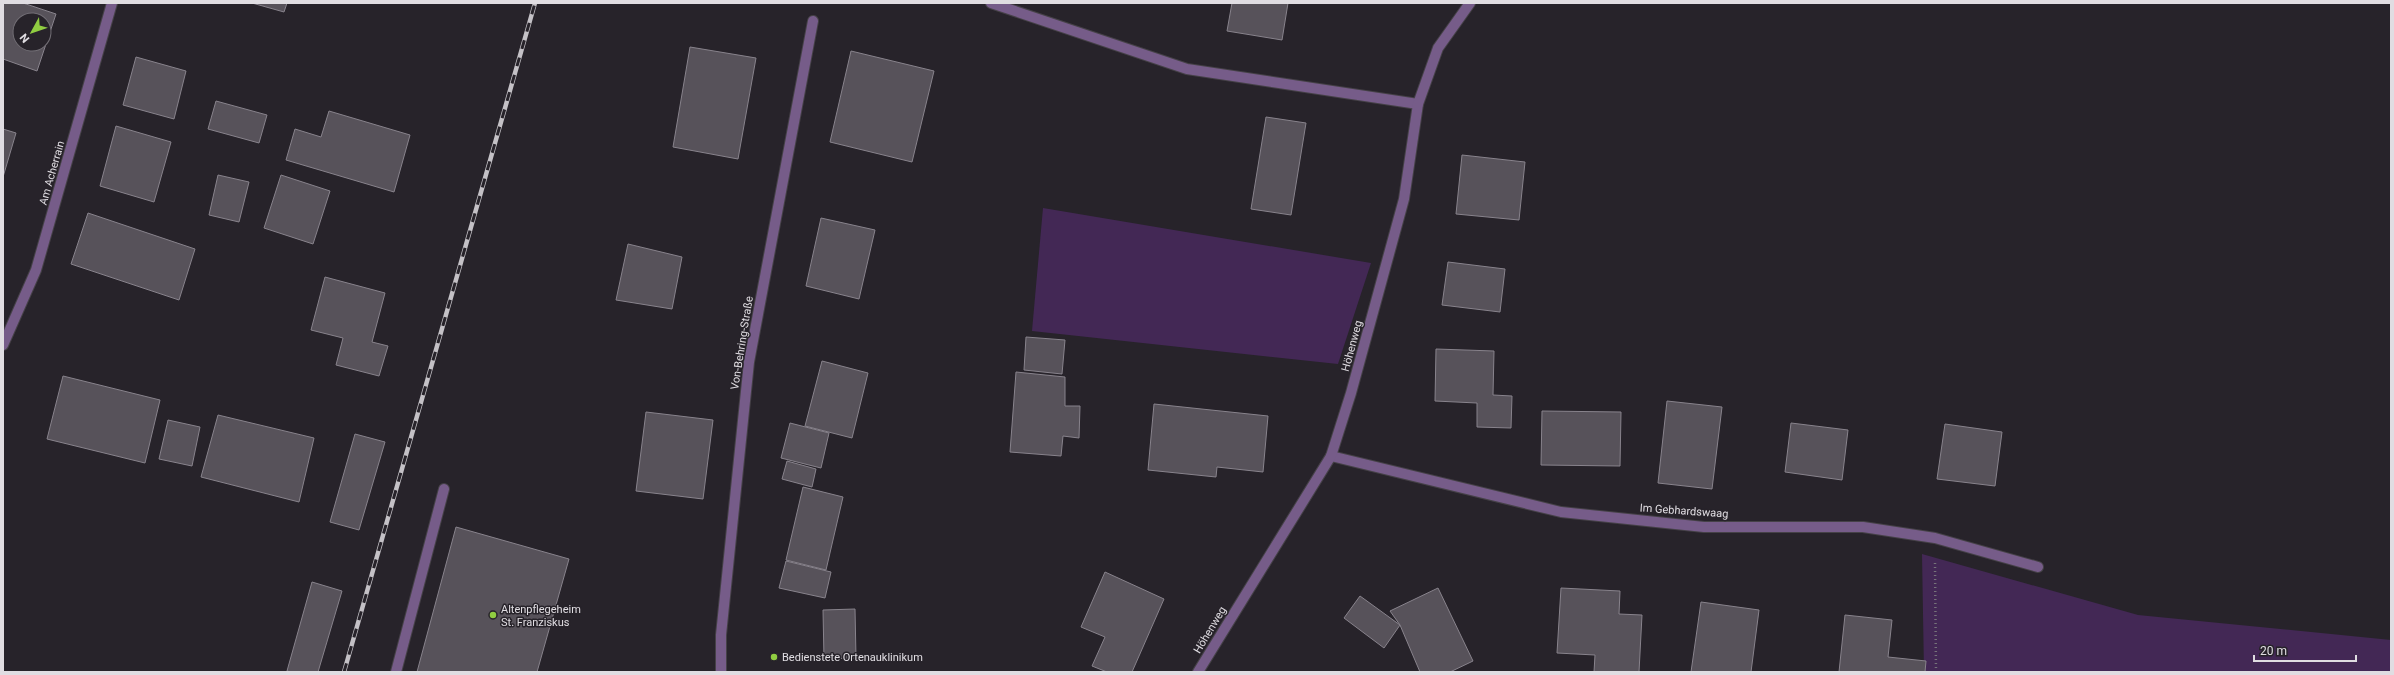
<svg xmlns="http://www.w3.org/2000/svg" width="2394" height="675" viewBox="0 0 2394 675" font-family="Roboto,sans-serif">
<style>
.green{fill:#432855}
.building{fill:#57525a;stroke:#88838c;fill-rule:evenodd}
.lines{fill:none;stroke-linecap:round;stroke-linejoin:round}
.minor-casing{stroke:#454147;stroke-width:12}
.path{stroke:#767379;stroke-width:2.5;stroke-dasharray:1 3;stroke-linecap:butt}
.minor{stroke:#765c89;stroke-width:10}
.rail-casing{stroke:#c4c1c6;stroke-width:4.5}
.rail{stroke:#27232a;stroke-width:3;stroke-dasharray:9;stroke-linecap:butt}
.poi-dot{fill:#90cd41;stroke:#27232a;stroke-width:1.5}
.labels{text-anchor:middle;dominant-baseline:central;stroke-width:3;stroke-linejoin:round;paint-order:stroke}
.street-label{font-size:11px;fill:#e0dde2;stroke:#27232a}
.poi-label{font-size:11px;fill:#e0dde2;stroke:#27232a;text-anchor:start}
</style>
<rect width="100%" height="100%" fill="#27232a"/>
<g class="green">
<path d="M1043,208L1371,263L1338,364L1032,331Z"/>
<path d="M1922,554L2138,615L2391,640V672H1924Z"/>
</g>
<g class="building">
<path d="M3,3H23L56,14L37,71L3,59ZM20,20H44V44H20Z"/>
<path d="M252,3H287L284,12Z"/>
<path d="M1232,3H1288L1282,40L1227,31Z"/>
<path d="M690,47L756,58L738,159L673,147Z"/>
<path d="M851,51L934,71L912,162L830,142Z"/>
<path d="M136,57L186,71L174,119L123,105Z"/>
<path d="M216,101L267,115L259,143L208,129Z"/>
<path d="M329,111L410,135L394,192L286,160L295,129L321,137Z"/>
<path d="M1266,117L1306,123L1291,215L1251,209Z"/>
<path d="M116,126L171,142L154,202L100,186Z"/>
<path d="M3,129L16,133L3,177Z"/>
<path d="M1462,155L1525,162L1519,220L1456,214Z"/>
<path d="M218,175L249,182L239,222L209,215Z"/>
<path d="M281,175L330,191L313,244L264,228Z"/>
<path d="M88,213L195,249L179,300L71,264Z"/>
<path d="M821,218L875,230L859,299L806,286Z"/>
<path d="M628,244L682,257L672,309L616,300Z"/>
<path d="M1448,262L1505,269L1500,312L1442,305Z"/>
<path d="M325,277L385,293L372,342L388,346L379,376L336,365L343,338L311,330Z"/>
<path d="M1026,337L1065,340L1062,374L1024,370Z"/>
<path d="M1436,349L1494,351L1493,395L1512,396L1511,428L1477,427V403L1435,401Z"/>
<path d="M822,361L868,373L852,438L805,426Z"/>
<path d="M1016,372L1065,377V406H1080L1079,438L1063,436L1061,456L1010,452Z"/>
<path d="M63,376L160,400L145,463L47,439Z"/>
<path d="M1667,401L1722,407L1712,489L1658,483Z"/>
<path d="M1154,404L1268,416L1263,472L1217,467L1216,477L1148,470Z"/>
<path d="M1542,411L1621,412L1620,466L1541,465Z"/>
<path d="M646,412L713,420L703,499L636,491Z"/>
<path d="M218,415L314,438L299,502L201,477Z"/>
<path d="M168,420L200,427L192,466L159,459Z"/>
<path d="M790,423L829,433L821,468L781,458Z"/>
<path d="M1791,423L1848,430L1842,480L1785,472Z"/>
<path d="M1945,424L2002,432L1995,486L1937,479Z"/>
<path d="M355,434L385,442L359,530L330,522Z"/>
<path d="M787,461L816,469L812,487L782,479Z"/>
<path d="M803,487L843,497L826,570L786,560Z"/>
<path d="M456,527L569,559L537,672H417Z"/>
<path d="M786,561L831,572L825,598L779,588Z"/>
<path d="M1105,572L1164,599L1132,672H1107L1092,666L1105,637L1081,627Z"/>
<path d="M312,582L342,591L318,672H291L287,671Z"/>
<path d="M1438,588L1473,661L1450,672H1420L1400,625L1390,611Z"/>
<path d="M1561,588L1620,591L1619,614L1642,615L1639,672H1594L1595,655L1557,653Z"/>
<path d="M1360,596L1400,625L1384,648L1344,618Z"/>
<path d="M1701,602L1759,610L1751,672H1691Z"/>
<path d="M855,609L856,658L824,659L823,610Z"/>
<path d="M1845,615L1892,620L1888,657L1926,661L1925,672H1839Z"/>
</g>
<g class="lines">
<g class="minor-casing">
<g id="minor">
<path d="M991,3L1187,69L1418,104"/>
<path d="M3,345L36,270L112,3"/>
<path d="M1331,456L1561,512L1704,527H1863L1935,538L2038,567"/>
<path d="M396,672L444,489"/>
<path d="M721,672V635L749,362L813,21"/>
<path d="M1198,672L1331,456L1351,393L1404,199L1418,104L1438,48L1470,3"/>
</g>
</g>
<path class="path" d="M1935,563L1936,672"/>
<use href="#minor" class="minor"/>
<g class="rail-casing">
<path id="rail" d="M344,672L535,3"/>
</g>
<use href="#rail" class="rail"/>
</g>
<g class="poi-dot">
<circle cx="493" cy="615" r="4"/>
<circle cx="774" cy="657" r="4"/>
</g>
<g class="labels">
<g class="street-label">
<text transform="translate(52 173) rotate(-74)">Am Acherrain</text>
<text transform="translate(742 343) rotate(-81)">Von-Behring-Straße</text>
<text transform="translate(1352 346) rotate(-75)">Höhenweg</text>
<text transform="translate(1684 511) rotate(4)">Im Gebhardswaag</text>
<text transform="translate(1210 630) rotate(-59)">Höhenweg</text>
</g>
<g class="poi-label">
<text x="501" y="609">Altenpflegeheim<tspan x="501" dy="13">St. Franziskus</tspan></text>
<text x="782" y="657">Bedienstete Ortenauklinikum</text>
</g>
</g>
<rect width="2394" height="675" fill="none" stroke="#e0dde2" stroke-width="8"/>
<g transform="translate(32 32) rotate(230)"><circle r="19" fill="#27232a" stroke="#716d74"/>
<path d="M0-3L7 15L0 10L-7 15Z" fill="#90cd41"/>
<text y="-6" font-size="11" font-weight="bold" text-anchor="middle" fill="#e0dde2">N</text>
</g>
<path d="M2254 655v6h102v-6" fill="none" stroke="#e0dde2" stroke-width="2"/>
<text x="2260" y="655" font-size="12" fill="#e0dde2" stroke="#27232a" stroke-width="3" paint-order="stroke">20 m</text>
</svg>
